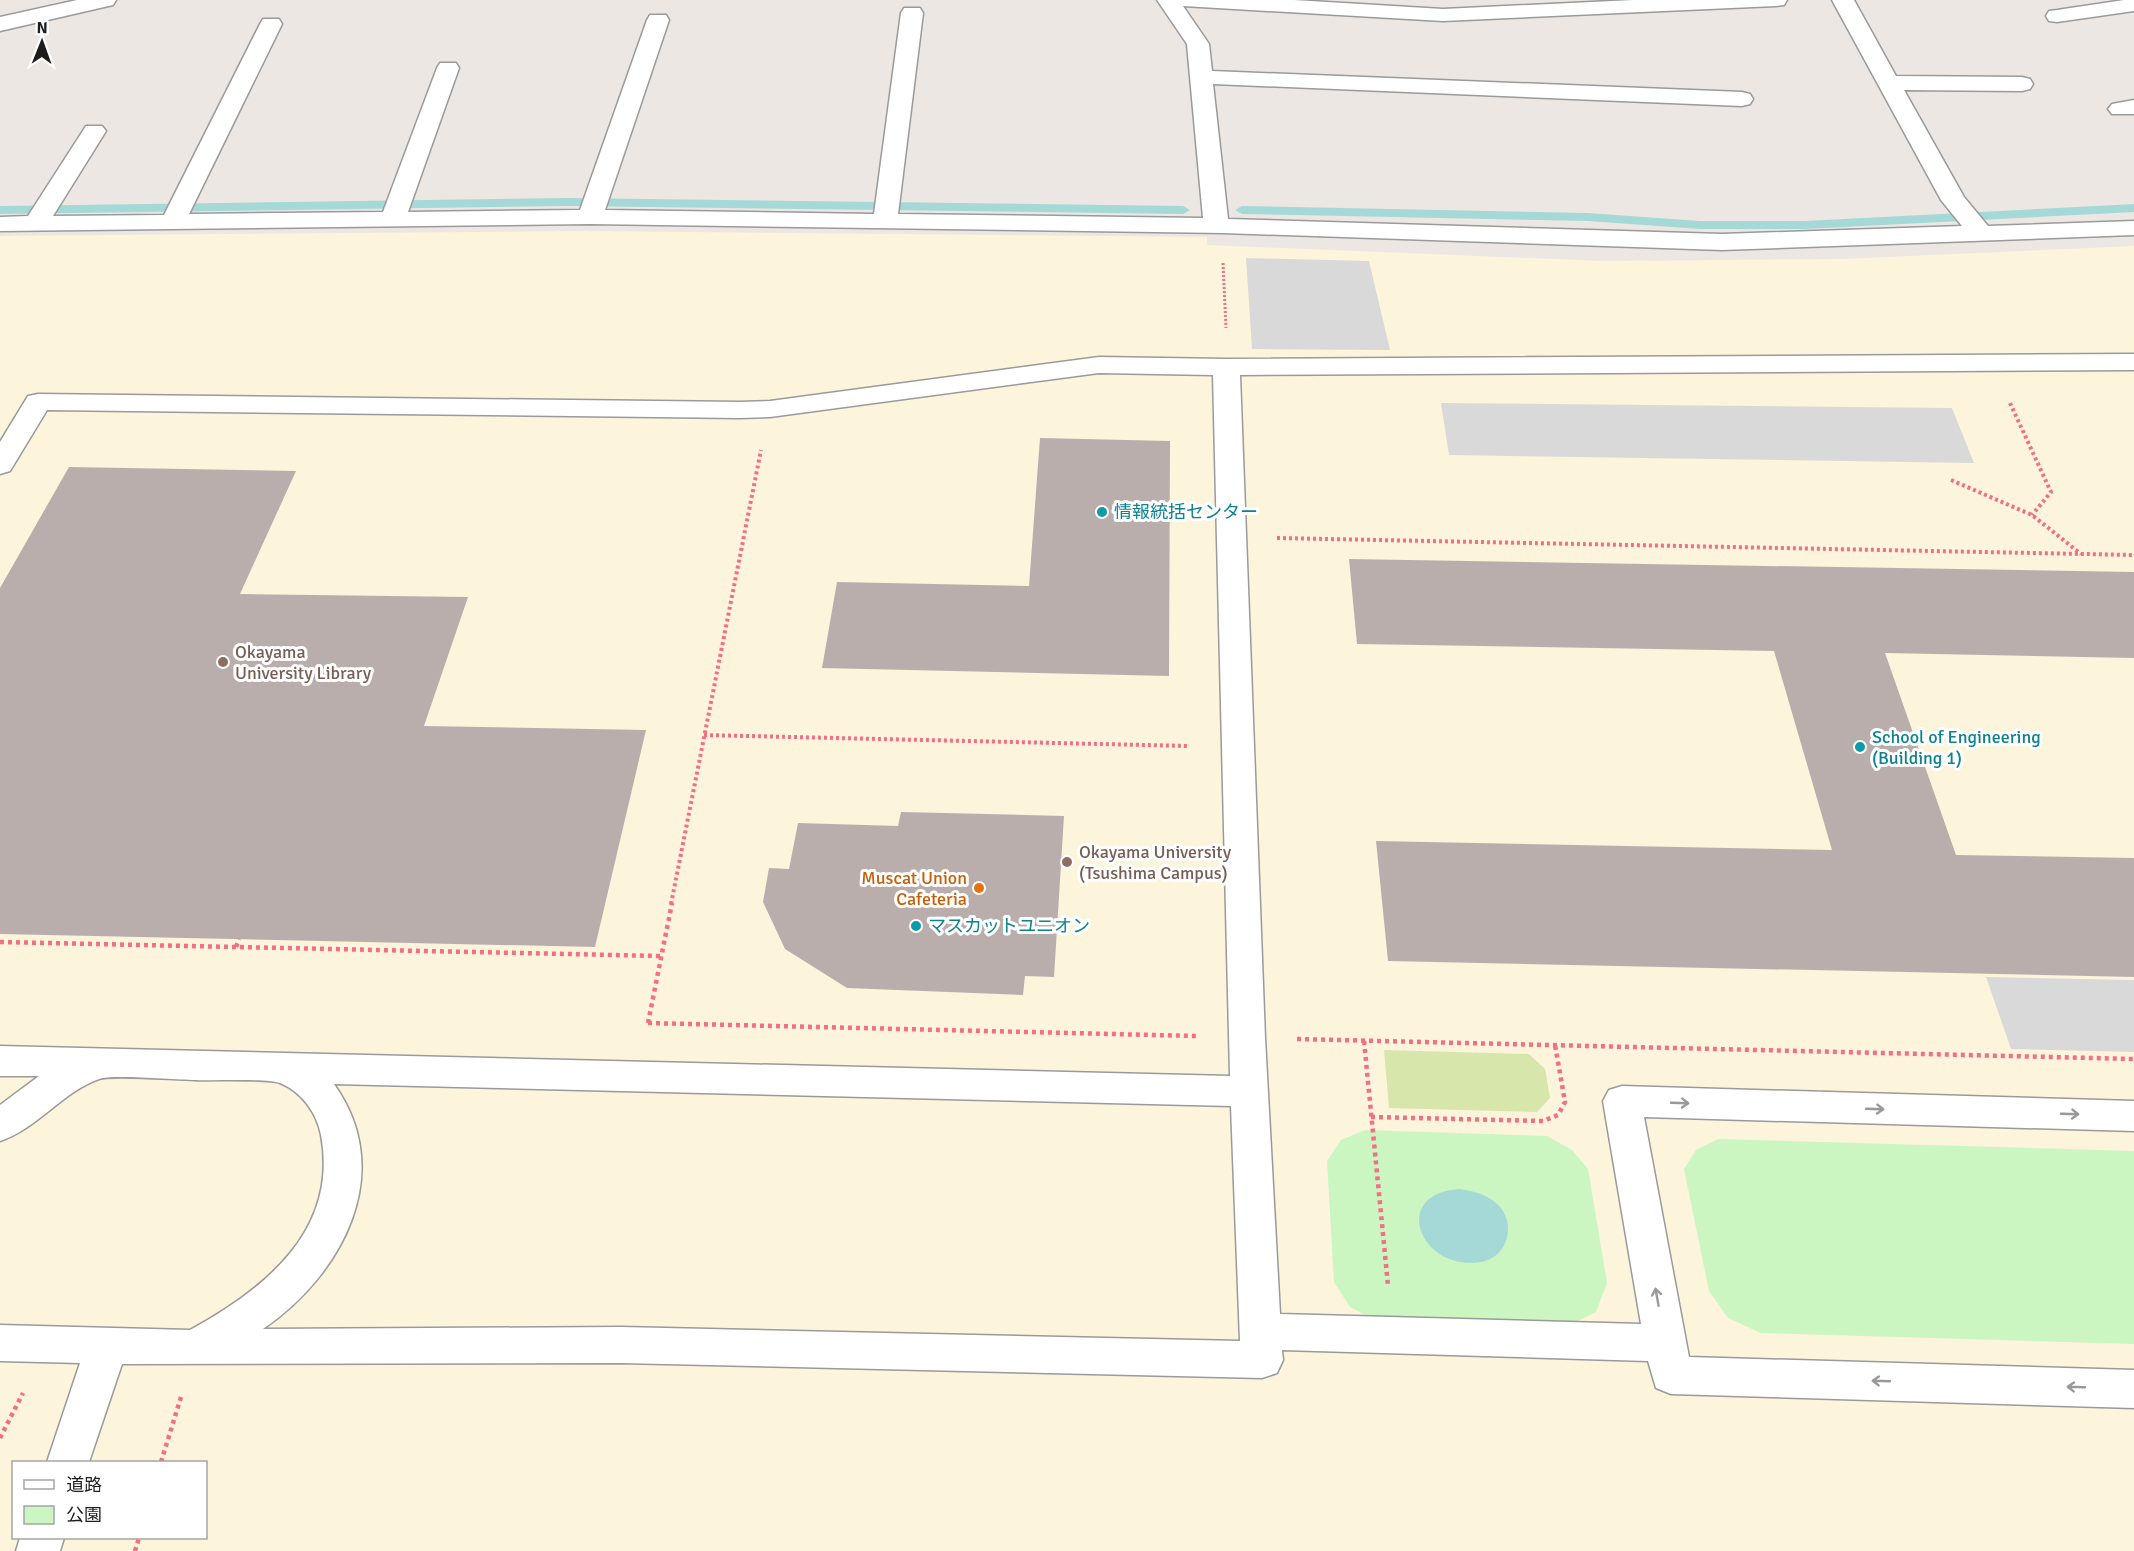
<svg xmlns="http://www.w3.org/2000/svg" width="2134" height="1551" viewBox="0 0 2134 1551" font-family="Signika,'Noto Sans JP',sans-serif">
<style>
.education{fill:#fdf4dc;fill-rule:evenodd}
.grass{fill:#d7e6aa}
.park{fill:#cbf6c1}
.parking{fill:#d9d9d9}
.water{fill:#a5d9d7}
.lines{fill:none;stroke-linecap:round;stroke-linejoin:round}
.stream{fill:#a5d9d7;fill-rule:evenodd}
.building{fill:#baaeac}
.minor-casing{stroke:#9a9a9a;stroke-width:3}
.path-far2{stroke:#f36f84;stroke-width:3;stroke-dasharray:2 2;stroke-linecap:butt}
.path-far1{stroke:#f36f84;stroke-width:4;stroke-dasharray:3 3;stroke-linecap:butt}
.path{stroke:#f36f84;stroke-width:4.5;stroke-dasharray:4 4;stroke-linecap:butt}
.minor{fill:#fff;fill-rule:evenodd}
.oneway{stroke:#999}
.culture-dot{fill:#0f9aa8;stroke:#fff;stroke-width:2}
.education-dot{fill:#8d6e63;stroke:#fff;stroke-width:2}
.food-dot{fill:#e8710a;stroke:#fff;stroke-width:2}
.labels{text-anchor:middle;dominant-baseline:central;stroke-width:6;stroke-linejoin:round;paint-order:stroke}
.culture-label{font-size:18px;fill:#0d838f;stroke:#fff;text-anchor:start}
.education-label{font-size:18px;fill:#785e54;stroke:#fff;text-anchor:start}
.food-label{font-size:18px;fill:#c56008;stroke:#fff;text-anchor:end}
</style>
<rect width="100%" height="100%" fill="#ede7e3"/>
<path class="education" d="M583,231L1207,237V245L1602,261L1842,259L2134,246V1551H0V236ZM14,1462H206V1538H14Z"/>
<path class="grass" d="M1384,1050L1529,1054L1545,1069L1550,1098L1537,1112L1389,1108Z"/>
<g class="park">
<path d="M1365,1130L1547,1136L1572,1150L1588,1169L1607,1283L1596,1312L1568,1326L1381,1323L1350,1307L1334,1282L1327,1161L1341,1140Z"/>
<path d="M1718,1139L2134,1151V1344L1761,1333L1728,1318L1709,1291L1684,1169L1696,1150Z"/>
</g>
<g class="parking">
<path d="M1246,258L1369,261L1390,350L1252,349Z"/>
<path d="M1441,403L1952,408L1974,463L1449,455Z"/>
<path d="M1986,977L2134,980V1052L2011,1049Z"/>
</g>
<path class="water" d="M1460,1189C1475,1191 1491,1196 1501,1208C1516,1228 1506,1258 1481,1262C1420,1272 1389,1193 1460,1189Z"/>
<g class="lines">
<g class="stream">
<path d="M568,198L1183,206L1190,210L1183,214L568,206L0,214V206Z"/>
<path d="M2134,204V212L1805,229H1700L1588,221L1242,214L1235,210L1242,206L1588,213L1700,221H1805Z"/>
</g>
</g>
<g class="building">
<path d="M1040,438L1170,441L1169,676L822,668L837,582L1029,586Z"/>
<path d="M69,467L296,471L240,594L468,597L424,726L646,730L595,947L0,934V588Z"/>
<path d="M1349,559L2134,572V658L1885,653L1956,855L2134,858V977L1388,961L1376,841L1832,850L1774,651L1357,644Z"/>
<path d="M901,812L1064,816L1054,977L1025,976L1023,995L847,988L785,949L763,902L769,868L789,869L798,823L898,826Z"/>
</g>
<g class="lines">
<g class="minor-casing">
<g id="minor">
<path d="M77,0H116L113,5L0,31V17Z"/>
<path d="M1157,0H1294L1443,9L1633,0H1787L1784,5L1776,6L1443,21L1183,6L1209,44L1212,71L1742,92L1750,94L1753,99L1750,104L1742,106L1213,84L1228,219L1722,234L1962,226L1941,200L1832,0H1854L1896,76L2022,77L2030,79L2033,84L2030,89L2022,91L1904,90L1964,197L1988,226L2134,221V235L1722,250L1223,233L590,224L0,231V217L28,216L86,126H102L106,131L53,216L164,215L260,24L263,19H279L282,24L189,214L383,212L437,68L440,63H456L459,68L408,212L580,210L647,20L650,15H666L669,20L605,210L874,214L901,13L904,8H920L923,13L898,214L1203,218L1187,44Z"/>
<path d="M2124,0H2134V11L2057,22L2049,21L2046,16L2049,11L2057,10Z"/>
<path d="M2134,100V114H2112L2108,109L2112,104Z"/>
<path d="M2134,354V370L1240,375L1265,1038L1280,1314L1641,1324L1603,1101L1609,1090L1622,1086L2134,1101V1131L1644,1117L1689,1357L2134,1370V1408L1671,1394L1656,1388L1648,1361L1282,1350L1283,1360L1277,1373L1262,1378L621,1363L122,1364L89,1462H47L80,1363L0,1361V1325L190,1330C265,1289 339,1230 321,1135C317,1113 301,1091 280,1083C268,1078 211,1081 194,1080C176,1080 112,1074 99,1079C62,1092 37,1129 0,1141V1105L39,1076H0V1046L1230,1076L1213,375L1099,373L770,417L740,418L47,410L10,471L0,474V442L28,396L38,394L740,402L770,401L1099,357L1226,359ZM334,1084L1231,1106L1240,1341L621,1327L263,1329C343,1274 397,1172 334,1084Z"/>
<path d="M20,1538H64L60,1551H16Z"/>
</g>
</g>
<path class="path-far2" d="M1223,263L1226,328"/>
<g class="path-far1">
<path d="M2010,403L2051,492L2032,515"/>
<path d="M1951,480L2032,515L2081,554"/>
<path d="M1277,538L2134,555"/>
<path d="M704,735L1189,746"/>
<path d="M671,904L761,450"/>
</g>
<g class="path">
<path d="M0,942L661,956"/>
<path d="M236,947L239,939"/>
<path d="M648,1023L1196,1036"/>
<path d="M648,1023L672,903"/>
<path d="M1297,1039L2134,1059"/>
<path d="M1364,1041L1388,1285"/>
<path d="M1371,1117L1543,1121L1558,1115L1565,1102L1555,1045"/>
<path d="M0,1438L23,1393"/>
<path d="M161,1462L181,1397"/>
<path d="M135,1551L139,1538"/>
</g>
<use href="#minor" class="minor"/>
</g>
<defs><path id="oneway-shaft" d="M-6 0H5M1.5-3L5.5 0L1.5 3" fill="none" stroke-width="1.6" stroke-linecap="round" stroke-linejoin="round" transform="scale(1.5)"/></defs>
<g class="oneway">
<use href="#oneway-shaft" transform="translate(1680 1103) rotate(2)"/>
<use href="#oneway-shaft" transform="translate(1875 1109) rotate(2)"/>
<use href="#oneway-shaft" transform="translate(2070 1114) rotate(2)"/>
<use href="#oneway-shaft" transform="translate(1657 1297) rotate(-100)"/>
<use href="#oneway-shaft" transform="translate(1881 1381) rotate(-178)"/>
<use href="#oneway-shaft" transform="translate(2076 1387) rotate(-178)"/>
</g>
<g class="culture-dot">
<circle cx="1102" cy="512" r="6"/>
<circle cx="1860" cy="747" r="6"/>
<circle cx="916" cy="926" r="6"/>
</g>
<g class="education-dot">
<circle cx="223" cy="662" r="6"/>
<circle cx="1067" cy="862" r="6"/>
</g>
<circle class="food-dot" cx="979" cy="888" r="6"/>
<g class="labels">
<g class="culture-label">
<text x="1114" y="512">情報統括センター</text>
<text x="1872" y="737">School of Engineering<tspan x="1872" dy="21">(Building 1)</tspan></text>
<text x="928" y="926">マスカットユニオン</text>
</g>
<g class="education-label">
<text x="235" y="652">Okayama<tspan x="235" dy="21">University Library</tspan></text>
<text x="1079" y="852">Okayama University<tspan x="1079" dy="21">(Tsushima Campus)</tspan></text>
</g>
<g class="food-label">
<text x="967" y="878">Muscat Union<tspan x="967" dy="21">Cafeteria</tspan></text>
</g>
</g>
<rect x="12" y="1461" width="195" height="78" fill="#ffffff" stroke="#a5a5a5" stroke-width="1.5"/>
<rect x="24" y="1480" width="30" height="9" fill="#ffffff" stroke="#a5a5a5" stroke-width="1.5"/>
<text x="66" y="1491" font-size="18" fill="#1d1d1d">道路</text>
<rect x="24" y="1506" width="30" height="18" fill="#cbf6c1" stroke="#a5a5a5" stroke-width="1.5"/>
<text x="66" y="1521" font-size="18" fill="#1d1d1d">公園</text>
<g transform="translate(42 42) rotate(1)" stroke="#ffffff" stroke-width="4.5" paint-order="stroke">
<path d="M0-4.5L10 22L0 15L-10 22Z" fill="#1d1d1d"/>
<text y="-9" font-size="16" font-weight="bold" text-anchor="middle" fill="#1d1d1d">N</text>
</g>
</svg>
